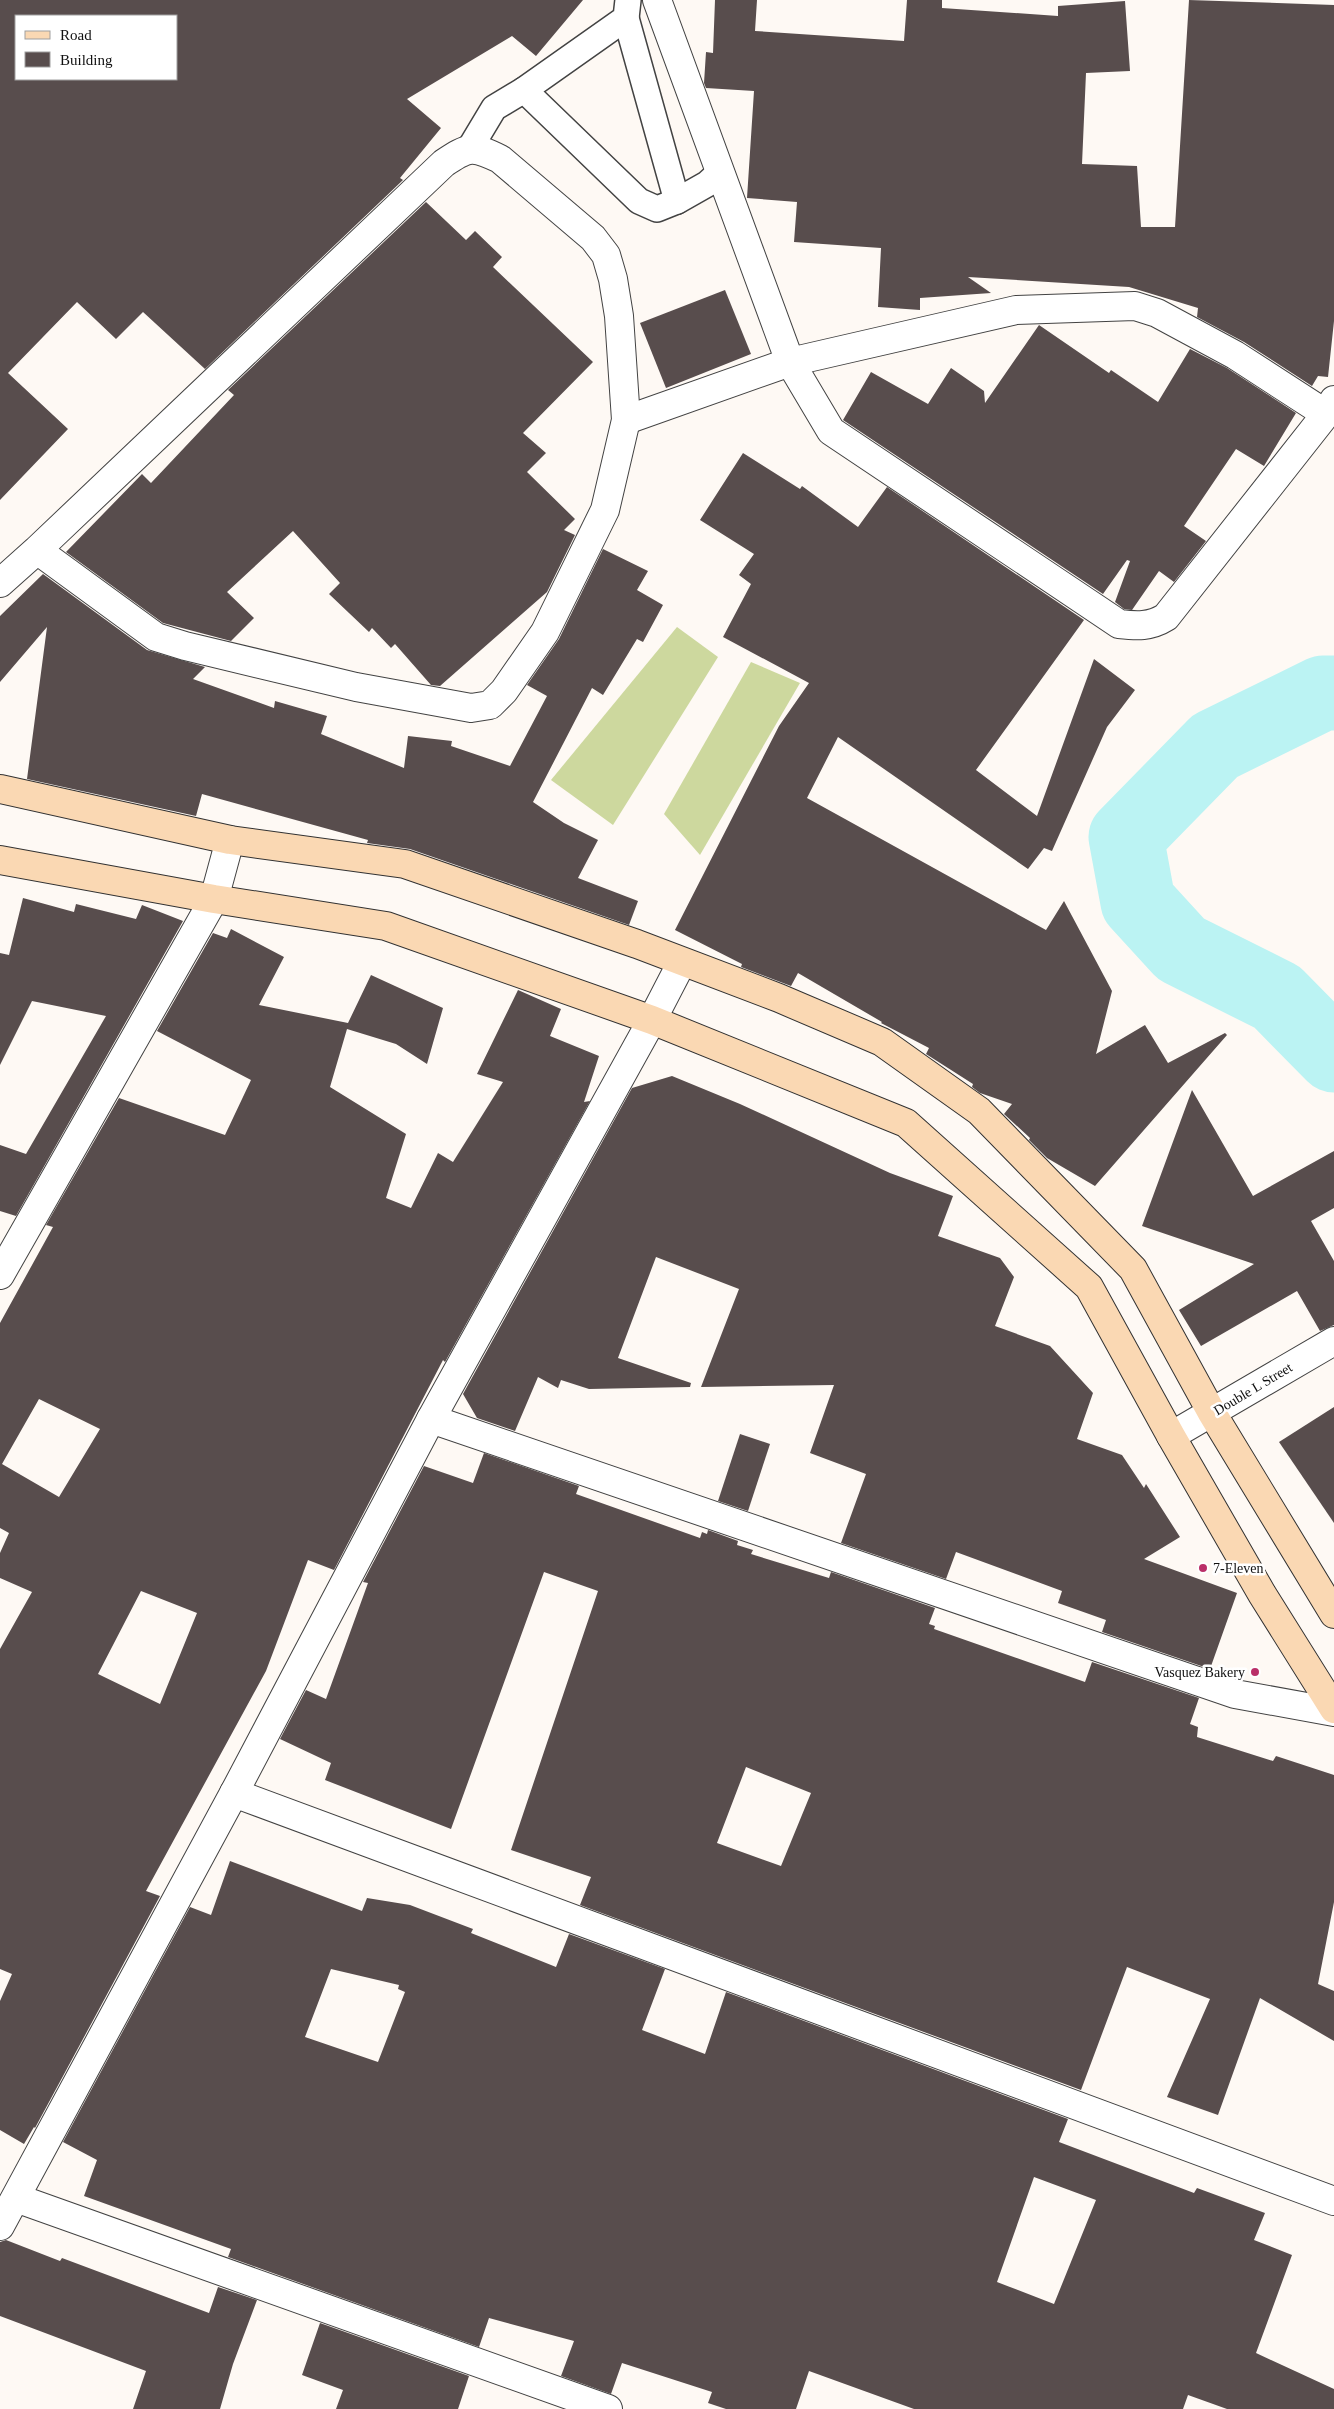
<svg xmlns="http://www.w3.org/2000/svg" width="1334" height="2409" viewBox="0 0 1334 2409" font-family="Georgia,serif">
<style>
.forest{fill:#cdd89e}
.lines{fill:none;stroke-linecap:round;stroke-linejoin:round}
.river{stroke:#bbf3f3;stroke-width:75}
.building{fill:#584d4d;fill-rule:evenodd}
.lane-casing{stroke:#434343;stroke-width:28}
.street-casing{stroke:#434343;stroke-width:30}
.secondary-casing{stroke:#323232;stroke-width:30}
.lane{stroke:#fff;stroke-width:25}
.street{stroke:#fff;stroke-width:28}
.secondary{stroke:#fad8b3;stroke-width:28}
.poi-dot{fill:#ba2f68;stroke:#fff;stroke-width:2}
.labels{text-anchor:middle;dominant-baseline:central;stroke-width:5;stroke-linejoin:round;paint-order:stroke}
.street-label{font-size:14px;fill:#101010;stroke:#fff}
.poi-label{font-size:14px;fill:#101010;stroke:#fff;text-anchor:start}
</style>
<rect width="100%" height="100%" fill="#fef9f4"/>
<g class="forest">
<path d="M677,627L718,657L613,825L551,780Z"/>
<path d="M751,662L800,683L700,855L664,814Z"/>
</g>
<g class="lines">
<path class="river" d="M1334,693H1323L1215,746L1126,837L1138,902L1181,949L1277,997L1334,1055"/>
</g>
<g class="building">
<path d="M0,0H583L536,56L512,36L407,99L441,128L400,178L403,180L205,369L143,312L116,339L77,302L8,373L68,429L0,500ZM16,16H176V79H16Z"/>
<path d="M715,0H757L755,31L904,41L907,0H942V8L1058,16V6L1125,1L1130,71L1086,73L1082,164L1137,166L1141,227H1175L1189,0L1334,5V321L1328,377L1318,376L1312,386L1244,342L1197,317L1198,308L1129,287L968,277L991,293L920,298V310L878,307L881,248L794,242L797,202L747,198L754,91L706,88L704,83L706,52L713,53Z"/>
<path d="M426,202L466,240L475,231L502,257L493,267L593,362L523,433L546,453L527,472L575,519L564,530L575,535L547,592L440,686L431,685L395,644L391,648L372,628L369,632L329,594L340,583L293,531L227,592L254,618L231,641L163,623L66,552L142,474L151,483L234,395L228,390Z"/>
<path d="M725,290L751,354L666,388L640,323Z"/>
<path d="M1039,325L1109,373L1111,370L1158,402L1190,349L1227,368L1296,413L1264,466L1236,449L1184,526L1206,541L1174,582L1159,571L1132,610L1124,609L1115,602L1130,561L1127,560L1103,594L843,420L871,372L928,404L951,368L984,391L985,403Z"/>
<path d="M743,453L800,489L802,486L858,527L887,487L1084,620L976,770L1037,816L1094,659L1135,690L1107,727L1052,851L1044,848L1028,869L838,737L807,798L1046,930L1064,901L1112,991L1096,1054L1145,1025L1168,1063L1225,1033L1227,1035L1095,1186L1047,1158L1029,1140L1030,1138L1004,1114L1012,1104L980,1093L972,1087L973,1084L926,1054L929,1048L881,1023L882,1022L798,973L791,986L741,967L742,964L675,930L779,726L809,683L723,637L751,584L739,575L754,554L700,520Z"/>
<path d="M603,549L648,571L637,590L663,605L643,642L637,639L603,695L592,688L533,802L564,823L598,840L578,878L638,901L629,925L410,849L367,843L368,840L202,794L196,816L27,779L47,627L0,682V616L43,574L147,650L205,667L193,679L274,708L275,701L327,716L321,734L404,768L408,736L452,741L451,746L510,766L547,696L527,685L559,639Z"/>
<path d="M23,898L74,912L76,904L136,919L142,905L183,921L16,1216L0,1211V1145L26,1154L106,1016L32,1001L0,1065V953L9,955Z"/>
<path d="M231,929L284,957L259,1005L348,1023L371,975L443,1008L427,1064L396,1044L347,1029L330,1087L406,1134L386,1198L411,1208L438,1153L453,1162L503,1082L477,1074L518,990L561,1009L550,1036L599,1056L584,1102L590,1101L445,1362L443,1360L334,1570L308,1560L266,1671L146,1891L160,1896L35,2128L34,2127L24,2144L0,2130V2001L12,1974L0,1969V1649L32,1592L0,1578V1553L9,1533L0,1528V1323L53,1227L46,1225L119,1098L225,1135L251,1080L157,1031L213,933L227,938ZM39,1399L100,1429L59,1497L2,1464ZM141,1591L197,1613L160,1704L98,1674Z"/>
<path d="M672,1076L740,1104L890,1173L953,1196L938,1236L1000,1258L1014,1277L995,1326L1050,1346L1093,1393L1077,1439L1122,1455L1144,1488L1146,1484L1180,1537L1144,1559L1237,1593L1210,1669L1102,1632L1106,1620L1058,1603L1062,1591L956,1552L946,1579L841,1543L866,1474L810,1453L834,1385L701,1387L739,1289L656,1257L618,1358L691,1383L690,1387L589,1389L561,1380L558,1388L538,1377L515,1431L477,1418L463,1394L632,1088Z"/>
<path d="M1192,1090L1253,1196L1334,1151V1208L1311,1221L1334,1261V1325L1320,1331L1297,1291L1201,1346L1179,1310L1254,1264L1142,1226Z"/>
<path d="M1334,1407V1523L1279,1442Z"/>
<path d="M740,1434L770,1444L748,1511L718,1501Z"/>
<path d="M484,1453L579,1486L576,1494L700,1538L702,1532L707,1534L708,1530L738,1541L737,1545L753,1550L751,1554L829,1578L831,1572L935,1608L929,1624L935,1626L934,1629L1085,1682L1092,1662L1199,1698L1190,1724L1198,1727L1197,1737L1273,1761L1276,1756L1334,1775V1902L1318,1984L1334,1991V2041L1260,1998L1218,2115L1167,2097L1210,1999L1127,1967L1081,2090L580,1905L591,1877L511,1850L598,1591L544,1572L451,1829L325,1780L331,1763L280,1739L306,1690L326,1699L368,1583L363,1582L424,1466L473,1483ZM746,1767L811,1793L781,1866L717,1843Z"/>
<path d="M230,1861L362,1911L367,1898L410,1905L473,1929L471,1933L556,1967L569,1934L665,1969L642,2030L705,2054L726,1992L1068,2119L1059,2142L1194,2193L1197,2188L1265,2213L1254,2240L1292,2255L1256,2353L1334,2389V2409H1227L1188,2395L1183,2409H914L809,2371L796,2409H726L708,2403L712,2392L622,2363L611,2394L561,2376L574,2341L489,2318L479,2347L228,2257L231,2249L84,2196L97,2160L63,2142L190,1907L211,1915ZM331,1969L399,1985L398,1989L405,1992L378,2062L305,2037ZM1034,2177L1096,2200L1054,2304L997,2282Z"/>
<path d="M6,2240L60,2261L62,2258L209,2313L218,2287L257,2300L233,2364L220,2409H133L146,2371L0,2316V2242Z"/>
<path d="M320,2323L469,2376L458,2409H336L343,2390L302,2375Z"/>
</g>
<g class="lines">
<g class="lane-casing">
<g id="lane">
<path d="M524,90L626,18L628,0"/>
<path d="M470,148L494,108L524,90L639,201L657,209L677,201L626,18"/>
<path d="M677,201L707,184L720,172"/>
</g>
</g>
<g class="street-casing">
<g id="street">
<path d="M657,0L790,362L831,431L1119,624C1137,626 1150,627 1166,617L1326,414L1334,400"/>
<path d="M626,420L790,362L1016,310L1135,306L1157,313L1235,355L1326,414"/>
<path d="M0,583L37,550L444,163C469,146 473,146 500,159L593,238L606,255L613,279L619,316L626,420L605,510L545,632L504,691L490,705L471,708L356,687L185,646L156,637L37,550"/>
<path d="M0,1275L214,899L230,840"/>
<path d="M431,1419L1235,1694L1334,1712"/>
<path d="M1171,1436L1334,1341"/>
<path d="M234,1793L1334,2201"/>
<path d="M16,2198L608,2409"/>
<path d="M0,2226L234,1793L431,1419L652,1020L682,962"/>
</g>
</g>
<g class="secondary-casing">
<g id="secondary">
<path d="M0,789L230,840L405,864L637,944L779,998L882,1042L979,1111L1133,1269L1212,1413L1334,1614"/>
<path d="M0,860L214,899L386,926L652,1020L906,1123L1089,1287L1171,1436L1262,1594L1334,1709"/>
</g>
</g>
<use href="#lane" class="lane"/>
<use href="#street" class="street"/>
<use href="#secondary" class="secondary"/>
</g>
<g class="poi-dot">
<circle cx="1203" cy="1568" r="5"/>
<circle cx="1255" cy="1672" r="5"/>
</g>
<g class="labels">
<g class="street-label">
<text transform="translate(1253 1389) rotate(-31)">Double L Street</text>
</g>
<g class="poi-label">
<text x="1213" y="1568">7-Eleven</text>
<text x="1245" y="1672" text-anchor="end">Vasquez Bakery</text>
</g>
</g>
<rect x="15" y="15" width="162" height="65" fill="#ffffff" stroke="#9f9f9f"/>
<rect x="25" y="31" width="25" height="8" fill="#fad8b3" stroke="#9f9f9f"/>
<text x="60" y="40" font-size="15" fill="#101010">Road</text>
<rect x="25" y="52" width="25" height="15" fill="#584d4d" stroke="#9f9f9f"/>
<text x="60" y="65" font-size="15" fill="#101010">Building</text>
</svg>
